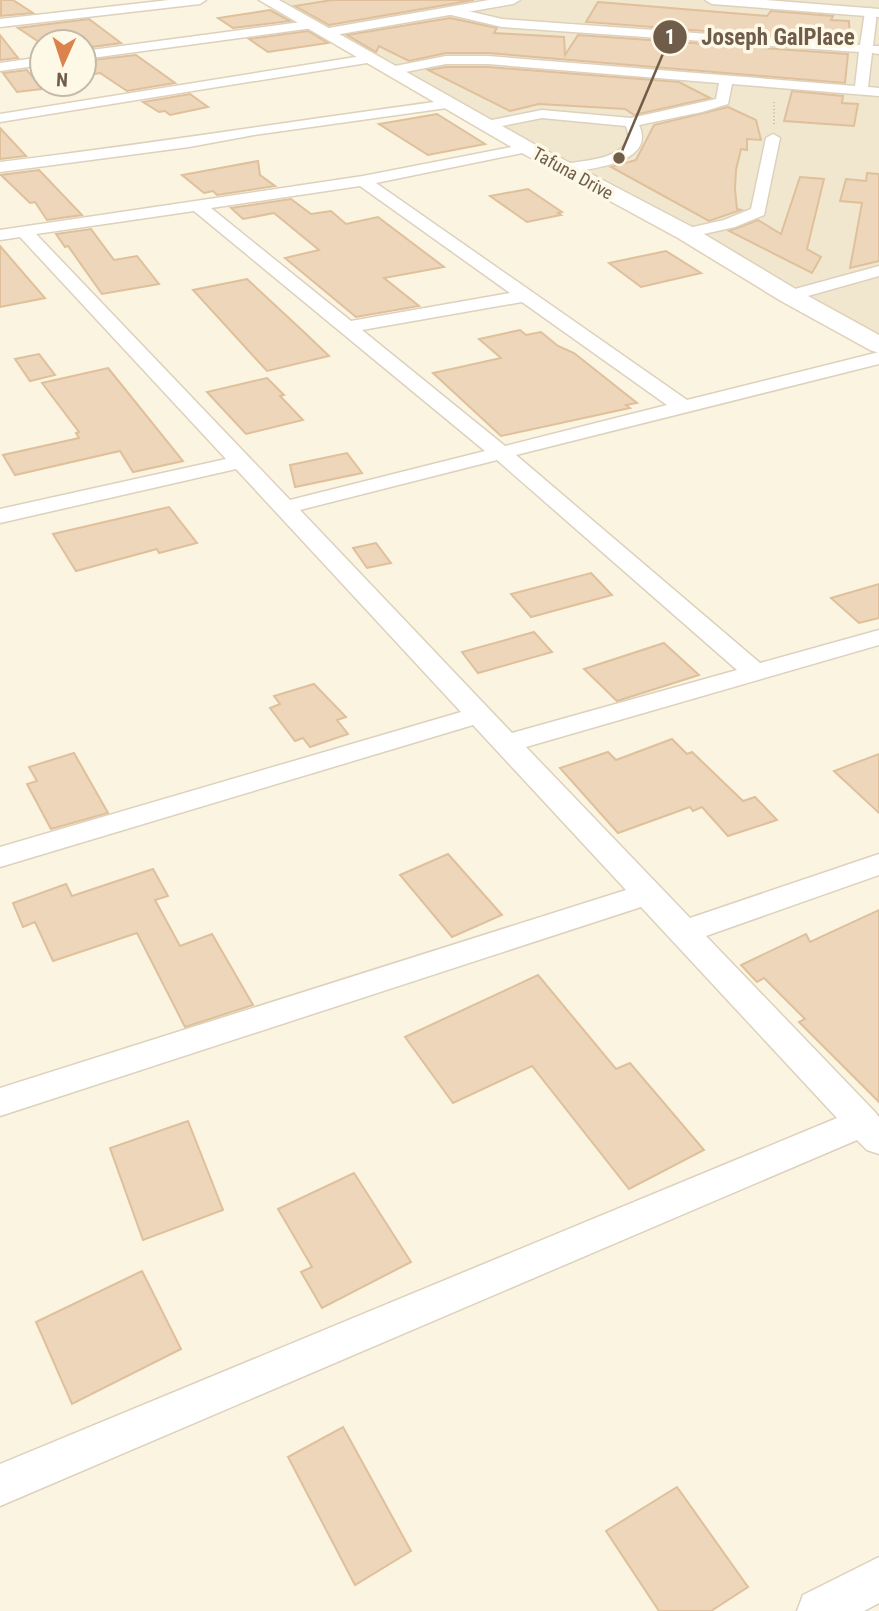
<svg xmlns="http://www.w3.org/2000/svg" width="879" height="1611" viewBox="0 0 879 1611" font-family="'Roboto Condensed',sans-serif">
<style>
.residential{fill:#f1e7cf}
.building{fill:#edd6ba;stroke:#dfc09b;stroke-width:2}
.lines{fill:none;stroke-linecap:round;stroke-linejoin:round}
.minor-casing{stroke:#ddd1bd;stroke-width:3}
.tertiary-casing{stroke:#ddd1bd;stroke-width:3}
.secondary-casing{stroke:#dfd0b8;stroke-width:3}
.path{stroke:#d1ba9e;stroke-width:2;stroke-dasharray:1 2.5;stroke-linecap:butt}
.minor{fill:#fff;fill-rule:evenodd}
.tertiary{fill:#fff;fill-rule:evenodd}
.secondary{fill:#fff;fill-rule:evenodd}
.labels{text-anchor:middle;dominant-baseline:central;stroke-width:7;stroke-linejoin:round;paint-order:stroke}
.far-street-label{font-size:18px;fill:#6f5d4a;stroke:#fef8e6}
.leader{fill:none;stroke:#6f5d4a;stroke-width:2.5}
.callout-dot{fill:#6f5d4a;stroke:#fef8e6;stroke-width:2.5}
.mark-label{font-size:21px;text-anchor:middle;font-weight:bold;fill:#fff}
.callout-label{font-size:23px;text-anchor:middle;font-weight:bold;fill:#6f5d4a;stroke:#fef8e6;stroke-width:7;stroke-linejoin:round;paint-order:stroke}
</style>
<rect width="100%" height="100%" fill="#faf4e0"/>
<path class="residential" d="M266,0H879V343Z"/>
<g class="building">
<path d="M1,0H13L33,13L1,16Z"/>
<path d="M332,0H474L329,25L295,6Z"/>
<path d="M598,2L767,16L771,11L833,16L831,20L849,21L850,42L586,22Z"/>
<path d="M270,10L290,21L233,28L218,18Z"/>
<path d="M450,18L497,28L494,33L564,37L565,55L578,35L848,54L845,83L488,53H446L409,61L379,46L376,52L347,35Z"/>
<path d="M89,19L121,43L84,48V42L42,44L18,28Z"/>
<path d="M308,31L328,43L268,52L249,39Z"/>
<path d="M0,35L18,58L0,60Z"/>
<path d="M136,55L175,83L127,91L100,73L90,75L84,72V61Z"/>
<path d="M446,67H488L679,82L710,98L634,115L625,109L539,104L510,111L428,70Z"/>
<path d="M27,70L42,89L17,92L3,73Z"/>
<path d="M792,91L843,96L842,103L858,104L854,126L784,121Z"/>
<path d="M190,94L208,107L170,115L165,111L159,112L143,102Z"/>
<path d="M728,107L756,120L761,140L747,139V150L741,149L736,170L735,189L737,209L741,210L709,221L611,167L636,160L654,125Z"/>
<path d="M437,114L485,144L428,155L379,124Z"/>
<path d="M0,128L26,156L0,159Z"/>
<path d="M258,161L260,175L275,186L217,195L213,191L204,193L182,175Z"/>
<path d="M39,170L82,215L47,220L35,202L30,203L1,175Z"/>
<path d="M867,173L879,174V261L850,268L862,203L840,201L846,179L866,181Z"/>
<path d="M800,177L824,179L807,249L821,257L812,273L729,231L758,220L781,234Z"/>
<path d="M528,189L562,212L558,213L561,215L527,222L490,196Z"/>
<path d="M291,199L311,214L331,211L346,224L378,217L444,267L384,278L419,306L356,317L285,258L319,250L274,213L243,219L231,208Z"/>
<path d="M91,229L114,260L137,256L159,284L102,294L68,246L65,247L56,234Z"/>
<path d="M0,246L45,298L0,307Z"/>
<path d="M666,251L701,273L641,287L609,263Z"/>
<path d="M247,279L305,333L329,356L267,371L193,290Z"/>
<path d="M520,330L526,335L541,332L558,346L574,353L637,403L626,405L630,408L501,436L433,373L501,358L479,339Z"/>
<path d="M39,354L55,375L30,381L15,359Z"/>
<path d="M108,368L183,461L133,472L120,451L15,475L3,455L79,438L76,433L79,432L42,383Z"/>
<path d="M267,378L284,395L280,396L303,420L246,434L207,392Z"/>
<path d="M347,453L362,473L295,487L290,465Z"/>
<path d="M169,507L197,543L159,553L157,549L76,571L53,534Z"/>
<path d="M376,543L391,563L367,568L353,548Z"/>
<path d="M591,573L612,595L531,617L511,594Z"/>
<path d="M879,584V618L859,623L831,598Z"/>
<path d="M534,632L552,652L478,673L462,652Z"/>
<path d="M664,643L699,675L617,701L584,669Z"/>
<path d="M314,684L346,717L337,720L348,734L310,747L303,738L295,741L270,708L280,704L274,696Z"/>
<path d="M672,739L687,754L692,752L743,801L755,797L777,820L728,836L702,807L693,811L690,807L618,833L560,768L608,752L616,760Z"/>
<path d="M74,753L108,813L51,829L27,784L37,781L29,767Z"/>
<path d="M879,754V813L834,771Z"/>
<path d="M448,854L502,915L452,937L400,875Z"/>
<path d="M153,869L168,896L155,900L180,946L212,934L253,1005L185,1027L137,933L53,961L35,922L23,927L13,903L66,884L72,896Z"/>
<path d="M879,910V1102L799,1022L805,1019L764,978L757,982L741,965L806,934L810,942Z"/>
<path d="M538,975L616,1069L630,1063L704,1150L629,1189L532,1066L453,1103L405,1037Z"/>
<path d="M188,1121L223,1210L143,1240L110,1148Z"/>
<path d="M354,1173L411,1262L322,1308L301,1272L312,1267L278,1209Z"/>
<path d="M142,1271L181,1349L72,1404L36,1322Z"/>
<path d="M343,1427L411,1551L355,1585L288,1457Z"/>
<path d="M677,1487L748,1587L711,1611H659L606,1531Z"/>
</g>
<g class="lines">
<g class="minor-casing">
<g id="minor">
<path d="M169,0H206L200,4L0,27V19Z"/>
<path d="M451,7L502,19L860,45L865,12L871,8L877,12L873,46H879V54L872,53L868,87L879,88V96L732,84L728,104L702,112L639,125C657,164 588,169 564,173L559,171L556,168L559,165C580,160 620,162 629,137L626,126L542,118L487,129L480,125L487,121L542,110L631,118L716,99L719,83L488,64H446L390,75L383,71L390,67L446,56H488L855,86L859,52L502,27L447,14V8Z"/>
<path d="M309,21L313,22V28L84,59V51Z"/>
<path d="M368,55L373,56V62L0,122V114Z"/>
<path d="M42,57V65L0,71V63Z"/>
<path d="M449,100L454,101V107L254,135L189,147L0,172V162C150,144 299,120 449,100Z"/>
<path d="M773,134L780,138L764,215L735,227L686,238L680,236L678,233L680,230L724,220L751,209L766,138Z"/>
<path d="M527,144L534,148L532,151L376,183L687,400L879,352V364L516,455L760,663L879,630V645L526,747L690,918L879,854V875L706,936L875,1112L879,1117V1154L867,1150L857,1140L0,1506V1464L837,1118L641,907L0,1116V1088L626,890L473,725L0,867V847L461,712L236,469L0,523V509L226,459L20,237L0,240V230L363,176ZM360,186L510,293L351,321L211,208ZM194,211L485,451L290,500L36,234ZM522,302L667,405L505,446L362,330ZM497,460L737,670L512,733L300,510Z"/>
<path d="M879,266V276L790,301L781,296L784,292Z"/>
<path d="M879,1557V1603L864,1611H797L803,1595Z"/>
</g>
</g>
<g class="tertiary-casing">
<g id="tertiary">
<path d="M489,0H520L513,4L323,37L316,33L323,29Z"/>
<path d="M705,0H766L879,9V17L712,4Z"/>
</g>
</g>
<g class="secondary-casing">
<path id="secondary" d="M259,0H279L534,144L694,228L799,291L879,335V353L870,350L781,301L678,238L520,152Z"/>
</g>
<path class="path" d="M774,102V124"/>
<use href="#minor" class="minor"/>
<use href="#tertiary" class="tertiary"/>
<use href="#secondary" class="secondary"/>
</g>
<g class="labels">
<g class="far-street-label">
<text transform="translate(573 173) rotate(29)">Tafuna Drive</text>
</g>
</g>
<path class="leader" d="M619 158L670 37"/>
<g class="callout-dot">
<circle cx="619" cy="158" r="7"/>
<circle cx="670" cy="37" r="18"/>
</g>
<g class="mark-label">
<text x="670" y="44">1</text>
</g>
<g class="callout-label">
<text x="778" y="45">Joseph GalPlace</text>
</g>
<g transform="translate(63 63) rotate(183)"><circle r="33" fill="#fef8e6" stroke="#c5baa8" stroke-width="2"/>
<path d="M0-5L12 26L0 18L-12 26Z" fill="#dc834d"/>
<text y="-10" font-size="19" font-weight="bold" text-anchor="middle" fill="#6f5d4a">N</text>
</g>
</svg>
